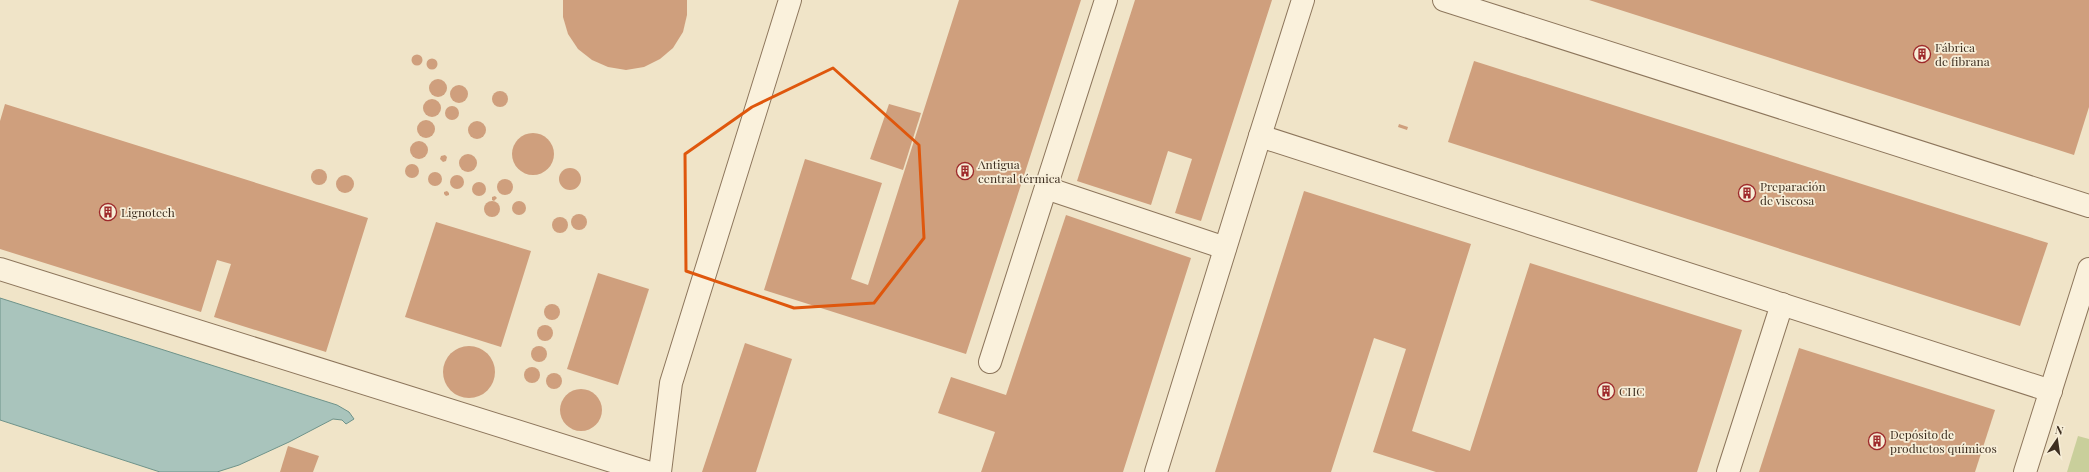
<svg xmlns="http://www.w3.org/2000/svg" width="2089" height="472" viewBox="0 0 2089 472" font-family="'Playfair Display',serif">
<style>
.green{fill:#c9cf9b}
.water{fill:#a9c4bc;stroke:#6f938a}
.building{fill:#cf9f7d}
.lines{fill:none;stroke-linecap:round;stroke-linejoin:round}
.minor-casing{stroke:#8d765c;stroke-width:24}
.minor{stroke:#faf1dc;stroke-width:22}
.marked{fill:none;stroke:#df570d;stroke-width:3;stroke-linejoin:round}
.labels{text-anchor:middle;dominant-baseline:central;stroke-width:3.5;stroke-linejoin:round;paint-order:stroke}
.poi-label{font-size:12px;fill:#3d2e20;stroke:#f7eed8;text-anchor:start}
</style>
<rect width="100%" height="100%" fill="#f0e4c8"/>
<path class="green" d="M2078,436L2089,439V472H2067Z"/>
<path class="water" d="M0,298L337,405L349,412L354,419L346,424L342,420L333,419L289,442L239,465L217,472H160L0,420Z"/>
<g class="building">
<path d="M563,0H687V15L683,32L673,48L660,59L644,67L626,70L608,67L592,60L578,49L568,34L563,17Z"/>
<path d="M959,0H1081L966,354L764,290L805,159L882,183L851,279L868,285Z"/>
<path d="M1135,0H1272L1201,221L1175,213L1192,159L1168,151L1151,205L1077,181Z"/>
<path d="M1589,0H2089V107L2074,155Z"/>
<circle cx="417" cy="60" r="5.5"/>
<circle cx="432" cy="64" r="5.5"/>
<path d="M1474,61L2048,243L2020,326L1448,142Z"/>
<circle cx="438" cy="88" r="9"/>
<circle cx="459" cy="94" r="9"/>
<circle cx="500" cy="99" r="8"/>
<circle cx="432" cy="108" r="9"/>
<path d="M5,104L368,218L326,352L214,317L231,264L217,260L201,312L0,249V121Z"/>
<path d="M889,104L921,113L903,170L870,159Z"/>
<circle cx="452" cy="113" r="7"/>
<circle cx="426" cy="129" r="9"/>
<circle cx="477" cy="130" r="9"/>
<path d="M1399,124L1408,127L1407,130L1398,127Z"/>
<circle cx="533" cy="154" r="21"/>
<circle cx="419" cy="150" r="9"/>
<circle cx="468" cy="163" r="9"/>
<path d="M445,155L447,157L446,161L443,162L440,159L441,156Z"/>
<circle cx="412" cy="171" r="7"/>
<circle cx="570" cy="179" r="11"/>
<circle cx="319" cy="177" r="8"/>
<circle cx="435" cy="179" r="7"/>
<circle cx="345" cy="184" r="9"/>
<circle cx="457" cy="182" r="7"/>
<circle cx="505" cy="187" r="8"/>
<circle cx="479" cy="189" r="7"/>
<path d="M447,191L449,193V195L446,196L444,194V192Z"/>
<path d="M1304,191L1471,244L1412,431L1470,451L1530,263L1742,330L1697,472H1436L1373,452L1406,349L1374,338L1331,472H1215Z"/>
<path d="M495,196L497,198L494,201L492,200V197Z"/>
<circle cx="519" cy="208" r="7"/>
<circle cx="492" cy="209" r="8"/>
<circle cx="579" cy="222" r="8"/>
<path d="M1066,215L1191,258L1123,472H981L995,432L938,413L951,377L1006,395Z"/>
<circle cx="560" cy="225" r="8"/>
<path d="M436,222L531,251L501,347L405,317Z"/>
<path d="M598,273L649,289L618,385L567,369Z"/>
<circle cx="552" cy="312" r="8"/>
<circle cx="545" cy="333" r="8"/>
<path d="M745,343L792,359L756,472H702Z"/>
<circle cx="539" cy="354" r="8"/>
<circle cx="469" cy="372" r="26"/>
<path d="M1799,348L1995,410L1975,472H1759Z"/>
<circle cx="532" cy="375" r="8"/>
<circle cx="554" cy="381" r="8"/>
<circle cx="581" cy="410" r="21"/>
<path d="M288,446L319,456L313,472H280Z"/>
</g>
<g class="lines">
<g class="minor-casing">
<g id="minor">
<path d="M1303,0L1260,136L2051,391"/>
<path d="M1444,0L2089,206"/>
<path d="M1046,188L1225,248"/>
<path d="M0,269L647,472"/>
<path d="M990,362L1106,0"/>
<path d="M660,472L671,383L790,0"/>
<path d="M1156,472L1260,136"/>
<path d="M1728,472L1782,304"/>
<path d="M2025,472L2089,269"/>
</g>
</g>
<use href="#minor" class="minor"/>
</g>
<path class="marked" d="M833,68L919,145L924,238L874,303L794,308L686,271L685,154L752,107Z"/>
<defs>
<g id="building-ring" transform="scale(0.9)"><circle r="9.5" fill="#f7eed8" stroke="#9e2a2b" stroke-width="1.5"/><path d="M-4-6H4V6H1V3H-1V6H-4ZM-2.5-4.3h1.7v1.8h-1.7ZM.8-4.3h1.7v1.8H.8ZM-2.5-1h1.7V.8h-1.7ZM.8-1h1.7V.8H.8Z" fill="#9e2a2b"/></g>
</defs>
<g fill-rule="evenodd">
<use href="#building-ring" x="1922" y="54"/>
<use href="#building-ring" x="965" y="171"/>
<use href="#building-ring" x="1747" y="193"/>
<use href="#building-ring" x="108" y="212"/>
<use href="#building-ring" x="1606" y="391"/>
<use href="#building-ring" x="1877" y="441"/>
</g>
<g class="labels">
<g class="poi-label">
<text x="1935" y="47">Fábrica<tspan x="1935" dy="14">de fibrana</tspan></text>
<text x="978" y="164">Antigua<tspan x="978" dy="14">central térmica</tspan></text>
<text x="1760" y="186">Preparación<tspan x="1760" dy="14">de viscosa</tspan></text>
<text x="121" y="212">Lignotech</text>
<text x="1619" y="391">CHC</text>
<text x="1890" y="434">Depósito de<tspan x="1890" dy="14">productos químicos</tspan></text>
</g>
</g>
<g transform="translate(2057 440) rotate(13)" stroke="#f7eed8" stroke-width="3" paint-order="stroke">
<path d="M0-3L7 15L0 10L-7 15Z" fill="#3d2e20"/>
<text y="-6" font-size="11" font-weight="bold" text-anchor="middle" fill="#3d2e20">N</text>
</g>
</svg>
